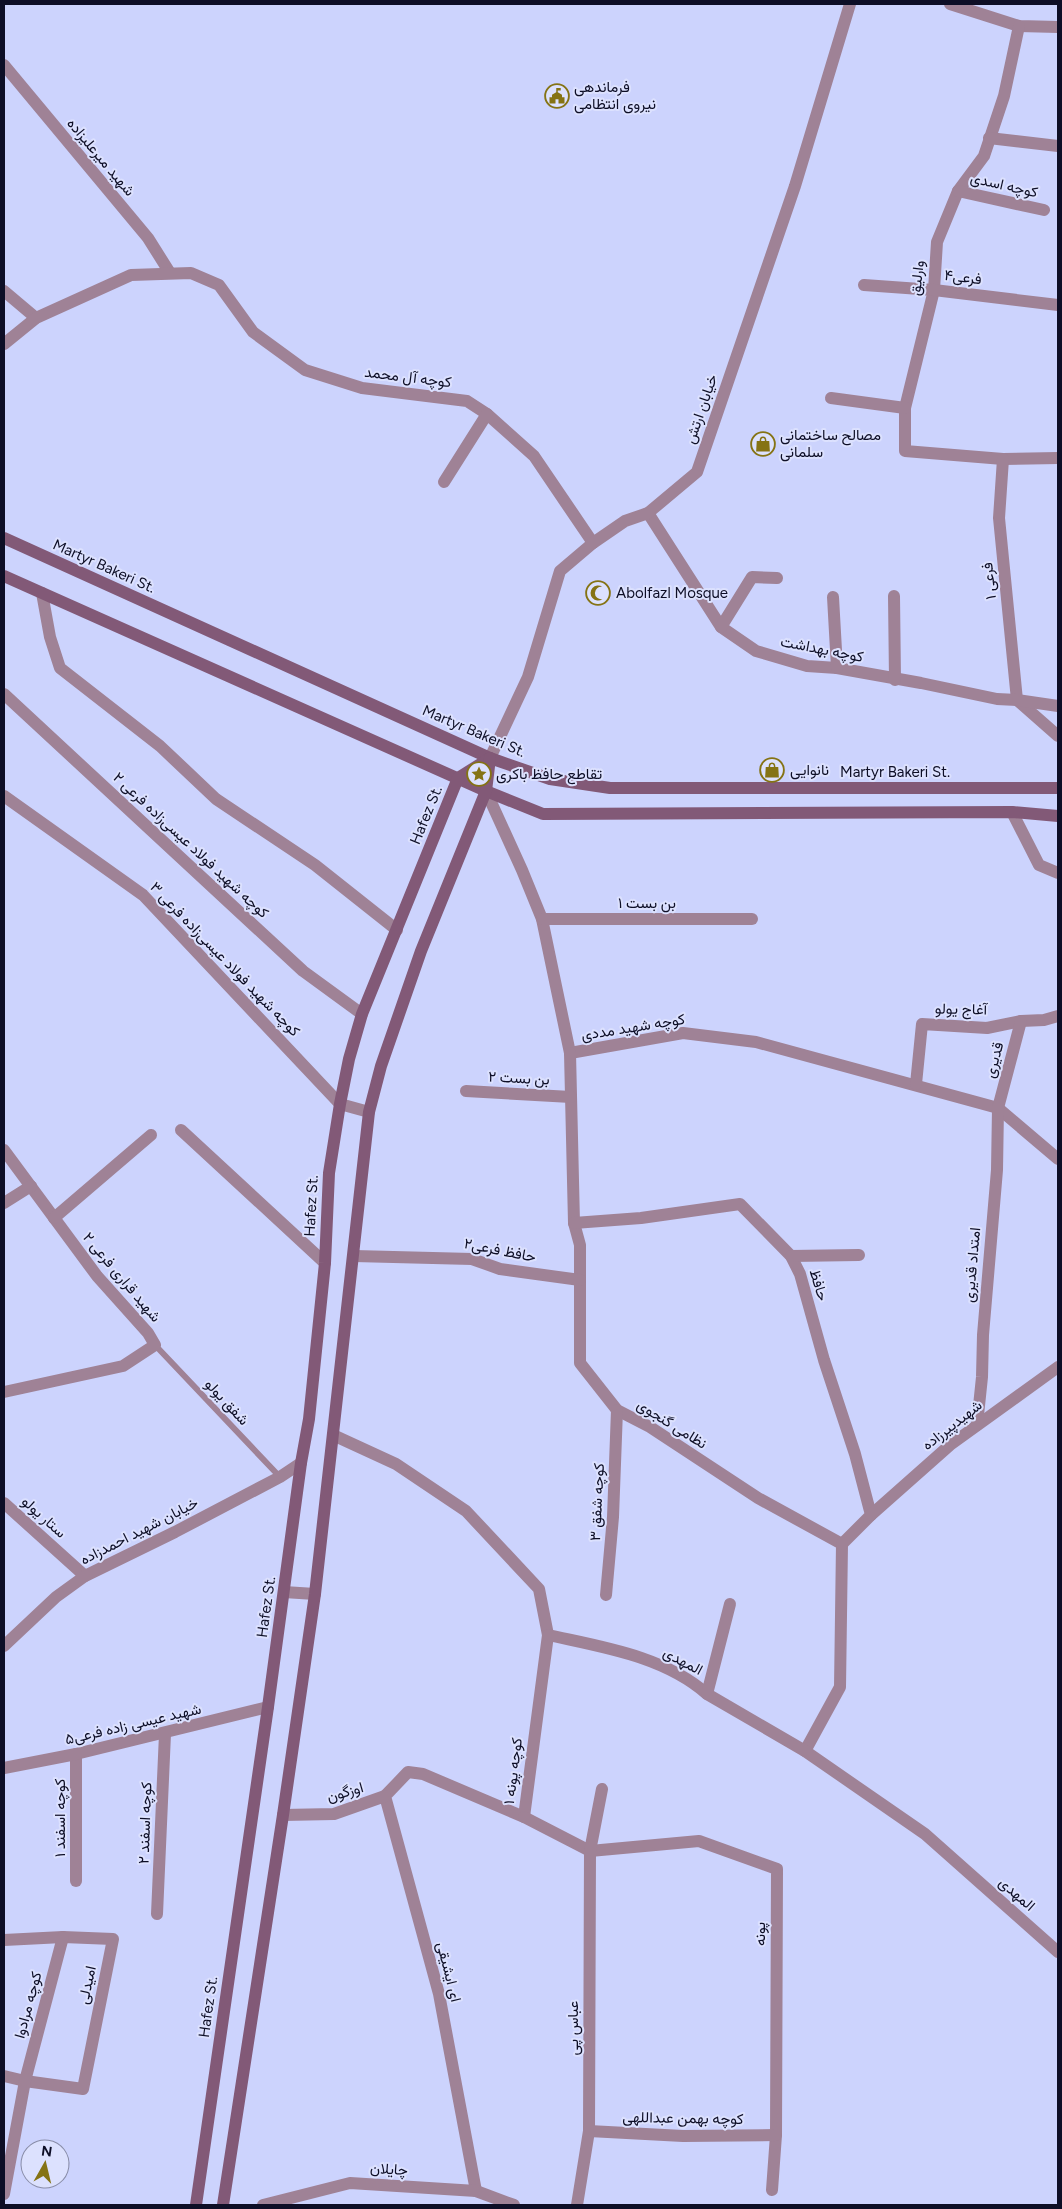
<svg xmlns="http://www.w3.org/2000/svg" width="1062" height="2209" viewBox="0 0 1062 2209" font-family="Figtree,Vazirmatn,sans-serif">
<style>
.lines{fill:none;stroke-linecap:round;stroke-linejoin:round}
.lane{stroke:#9f8296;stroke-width:6}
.street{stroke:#9f8296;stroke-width:12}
.secondary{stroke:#825977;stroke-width:12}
.labels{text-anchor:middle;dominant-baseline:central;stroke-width:4;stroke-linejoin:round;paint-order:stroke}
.poi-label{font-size:15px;fill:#0d0e26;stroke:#dce1fe;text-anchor:start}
.street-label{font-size:15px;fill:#0d0e26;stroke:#dce1fe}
</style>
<rect width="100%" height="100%" fill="#ccd3fd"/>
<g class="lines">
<path class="lane" d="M155,1345L280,1477"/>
<g class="street">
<path d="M950,4L1019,26L1058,27"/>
<path d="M1019,26L1004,96L984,156L958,191L937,242L934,290L905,408V451L1003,459L1058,458"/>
<path d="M4,65L148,238L170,273"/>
<path d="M989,138L1058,146"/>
<path d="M958,191L1044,210"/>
<path d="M864,285L934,290L1058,305"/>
<path d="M4,291L36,318"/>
<path d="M4,344L36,318L131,275L191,273L219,285L253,332L305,370L362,388L467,401L487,414L534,456L593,543"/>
<path d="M831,398L905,408"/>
<path d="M1003,459L999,518L1017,700L1058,736"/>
<path d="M444,482L487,414"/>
<path d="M648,513L721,627L756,651L807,666L837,668L921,683L997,699L1017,700L1058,706"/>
<path d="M42,593L50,637L60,668L160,746L216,799L315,865L397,930"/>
<path d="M894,596L895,680"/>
<path d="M833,597L837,668"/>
<path d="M721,627L752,577L777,578"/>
<path d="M4,694L303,971L362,1014"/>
<path d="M490,758L528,677L560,571L593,543L625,521L648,513L697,472L795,186L850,4"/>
<path d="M486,791L522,870L542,919L570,1053L683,1033L756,1042L998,1108L1058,1159"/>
<path d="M4,796L143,895L340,1104L369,1112"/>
<path d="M1012,812L1039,865L1058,873"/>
<path d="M542,919H752"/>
<path d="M570,1053L574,1223L580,1245V1363L617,1410L650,1427L758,1498L842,1544L840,1687L805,1751"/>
<path d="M916,1084L922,1024L987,1028L1021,1021L1044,1020L1058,1016"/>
<path d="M466,1091L571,1097"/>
<path d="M181,1130L325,1263"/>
<path d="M4,1150L97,1276L148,1333L155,1345L123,1366L4,1392"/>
<path d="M4,1203L31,1186"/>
<path d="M54,1218L151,1135"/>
<path d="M574,1223L641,1218L740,1204L791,1256L800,1274L824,1360L855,1454L871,1515L842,1544"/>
<path d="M354,1256L472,1259L500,1269L580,1280"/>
<path d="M791,1256L859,1255"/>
<path d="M977,1425L982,1377L983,1335L997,1170L998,1108L1021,1021"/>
<path d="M333,1435L396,1464L466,1511L539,1589L548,1635L524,1817L423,1774L408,1772L385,1796L439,1994L476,2191"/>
<path d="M4,1503L85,1576"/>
<path d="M871,1515L950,1445L1058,1367"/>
<path d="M284,1592L315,1594"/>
<path d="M606,1595L613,1517L617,1410"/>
<path d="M548,1635C602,1647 664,1656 707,1694L805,1751L925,1834L1058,1952"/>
<path d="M4,1646L56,1597L85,1576L175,1532L280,1477L301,1463"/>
<path d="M707,1694L730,1604"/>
<path d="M76,1754V1881"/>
<path d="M4,1768L76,1754L268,1707"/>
<path d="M283,1815L334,1814L385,1796"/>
<path d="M524,1817L590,1851"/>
<path d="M590,1851L699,1841L777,1869L776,2135L772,2190"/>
<path d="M157,1914L165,1734"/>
<path d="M4,1940L63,1937L113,1939L83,2089L25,2081L4,2076"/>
<path d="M589,2131L683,2136L776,2135"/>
<path d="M4,2194L25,2081L63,1937"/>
<path d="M263,2205L350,2183L476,2191L514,2205"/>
<path d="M577,2205L589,2131L590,1851L602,1789"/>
</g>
<g class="secondary">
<path d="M4,538L490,758L550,779L610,788H1058"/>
<path d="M4,576L486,791L543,814L1012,812L1058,816"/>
<path d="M196,2205L268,1707L301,1463L309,1419L325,1263L329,1173L340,1104L349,1059L362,1014L458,778L490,758"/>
<path d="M223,2205L283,1815L315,1594L369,1112L381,1066L421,951L486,791L490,758"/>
</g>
</g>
<defs>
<g id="civic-ring" transform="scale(1.25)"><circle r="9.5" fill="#dce1fe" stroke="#857314" stroke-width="1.5"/><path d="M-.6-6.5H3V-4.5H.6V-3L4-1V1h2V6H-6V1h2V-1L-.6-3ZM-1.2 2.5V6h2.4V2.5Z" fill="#857314"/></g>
<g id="shop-ring" transform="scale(1.25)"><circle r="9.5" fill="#dce1fe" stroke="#857314" stroke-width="1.5"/><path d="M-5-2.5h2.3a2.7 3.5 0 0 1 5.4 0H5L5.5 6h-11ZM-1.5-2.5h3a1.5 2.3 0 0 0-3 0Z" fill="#857314"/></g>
<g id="mosque-ring" transform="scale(1.25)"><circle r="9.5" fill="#dce1fe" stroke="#857314" stroke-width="1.5"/><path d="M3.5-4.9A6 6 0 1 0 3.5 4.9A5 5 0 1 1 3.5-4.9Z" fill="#857314"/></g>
<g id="sight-ring" transform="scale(1.25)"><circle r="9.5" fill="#dce1fe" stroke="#857314" stroke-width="1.5"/><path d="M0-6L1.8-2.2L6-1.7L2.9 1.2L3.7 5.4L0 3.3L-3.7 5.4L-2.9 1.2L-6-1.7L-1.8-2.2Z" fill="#857314"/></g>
</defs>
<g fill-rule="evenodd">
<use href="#civic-ring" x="557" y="96"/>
<use href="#shop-ring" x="763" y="444"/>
<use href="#mosque-ring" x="598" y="593"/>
<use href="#shop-ring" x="772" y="770"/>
<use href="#sight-ring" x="479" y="774"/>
</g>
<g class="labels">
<g class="poi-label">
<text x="574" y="87">فرماندهی<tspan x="574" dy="17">نیروی انتظامی</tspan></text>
<text x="780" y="435">مصالح ساختمانی<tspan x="780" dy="17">سلمانی</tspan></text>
<text x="616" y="593">Abolfazl Mosque</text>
<text x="790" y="770">نانوایی</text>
<text x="496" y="774">تقاطع حافظ باکری</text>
</g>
<g class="street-label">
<text transform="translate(101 157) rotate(50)">شهید میرعلیزاده</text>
<text transform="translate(1004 185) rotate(13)">کوچه اسدی</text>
<text transform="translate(963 277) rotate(7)">فرعی۴</text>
<text transform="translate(917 278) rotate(-84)">وارلیق</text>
<text transform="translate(408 377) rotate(7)">کوچه آل محمد</text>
<text transform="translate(701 409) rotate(-71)">خیابان ارتش</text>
<text transform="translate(104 566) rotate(24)">Martyr Bakeri St.</text>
<text transform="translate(989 581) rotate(-96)">فرعی ۱</text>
<text transform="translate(822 649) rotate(11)">کوچه بهداشت</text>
<text transform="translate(474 731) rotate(23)">Martyr Bakeri St.</text>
<text x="895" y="772">Martyr Bakeri St.</text>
<text transform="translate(426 815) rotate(-68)">Hafez St.</text>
<text transform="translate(191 845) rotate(43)">کوچه شهید فولاد عیسی‌زاده فرعی ۲</text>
<text x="647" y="903">بن بست ۱</text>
<text transform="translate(225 959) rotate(46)">کوچه شهید فولاد عیسی‌زاده فرعی ۳</text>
<text transform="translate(961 1009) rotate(1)">آغاج یولو</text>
<text transform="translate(633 1027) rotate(-9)">کوچه شهید مددی</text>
<text transform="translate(994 1060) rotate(-75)">قدیری</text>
<text transform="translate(519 1078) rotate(3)">بن بست ۲</text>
<text transform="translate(311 1206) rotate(-87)">Hafez St.</text>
<text transform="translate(500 1250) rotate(11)">حافظ فرعی۲</text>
<text transform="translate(972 1265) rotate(-85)">امتداد قدیری</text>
<text transform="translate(122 1277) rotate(50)">شهید قراری فرعی ۲</text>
<text transform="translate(819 1285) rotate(73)">حافظ</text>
<text transform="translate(227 1402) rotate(47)">شفق یولو</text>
<text transform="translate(672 1424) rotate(32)">نظامی گنجوی</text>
<text transform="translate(952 1425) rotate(-38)">شهیدپیرزاده</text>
<text transform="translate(597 1502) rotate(-87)">کوچه شفق ۳</text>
<text transform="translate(44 1517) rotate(42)">ستار یولو</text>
<text transform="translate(139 1531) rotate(-27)">خیابان شهید احمدزاده</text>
<text transform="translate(266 1607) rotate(-82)">Hafez St.</text>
<text transform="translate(683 1661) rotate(28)">المهدی</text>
<text transform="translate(133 1724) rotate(-13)">شهید عیسی زاده فرعی۵</text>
<text transform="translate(513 1771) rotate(-83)">کوچه پونه ۱</text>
<text transform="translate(345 1792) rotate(-16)">اوزگون</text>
<text transform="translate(60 1818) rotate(-90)">کوچه اسفند ۱</text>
<text transform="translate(145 1823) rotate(-88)">کوچه اسفند ۲</text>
<text transform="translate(1017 1894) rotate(41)">المهدی</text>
<text transform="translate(760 1934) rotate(-90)">پونه</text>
<text transform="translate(449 1972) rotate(76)">ای ایشیقی</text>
<text transform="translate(87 1985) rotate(-78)">امیدلی</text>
<text transform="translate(28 2005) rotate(-75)">کوچه مرادوا</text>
<text transform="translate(208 2007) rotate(-82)">Hafez St.</text>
<text transform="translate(573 2028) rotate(-90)">عباس پی</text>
<text transform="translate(683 2118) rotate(1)">کوچه بهمن عبداللهی</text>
<text transform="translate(389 2169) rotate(4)">چایلان</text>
</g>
</g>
<rect width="1062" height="2209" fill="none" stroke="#0d0e26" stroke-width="10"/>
<g transform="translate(45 2164) rotate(8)"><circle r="24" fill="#dce1fe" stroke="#898da8"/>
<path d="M0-4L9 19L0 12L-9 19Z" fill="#857314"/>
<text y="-8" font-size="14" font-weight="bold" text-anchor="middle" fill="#0d0e26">N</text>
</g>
</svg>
